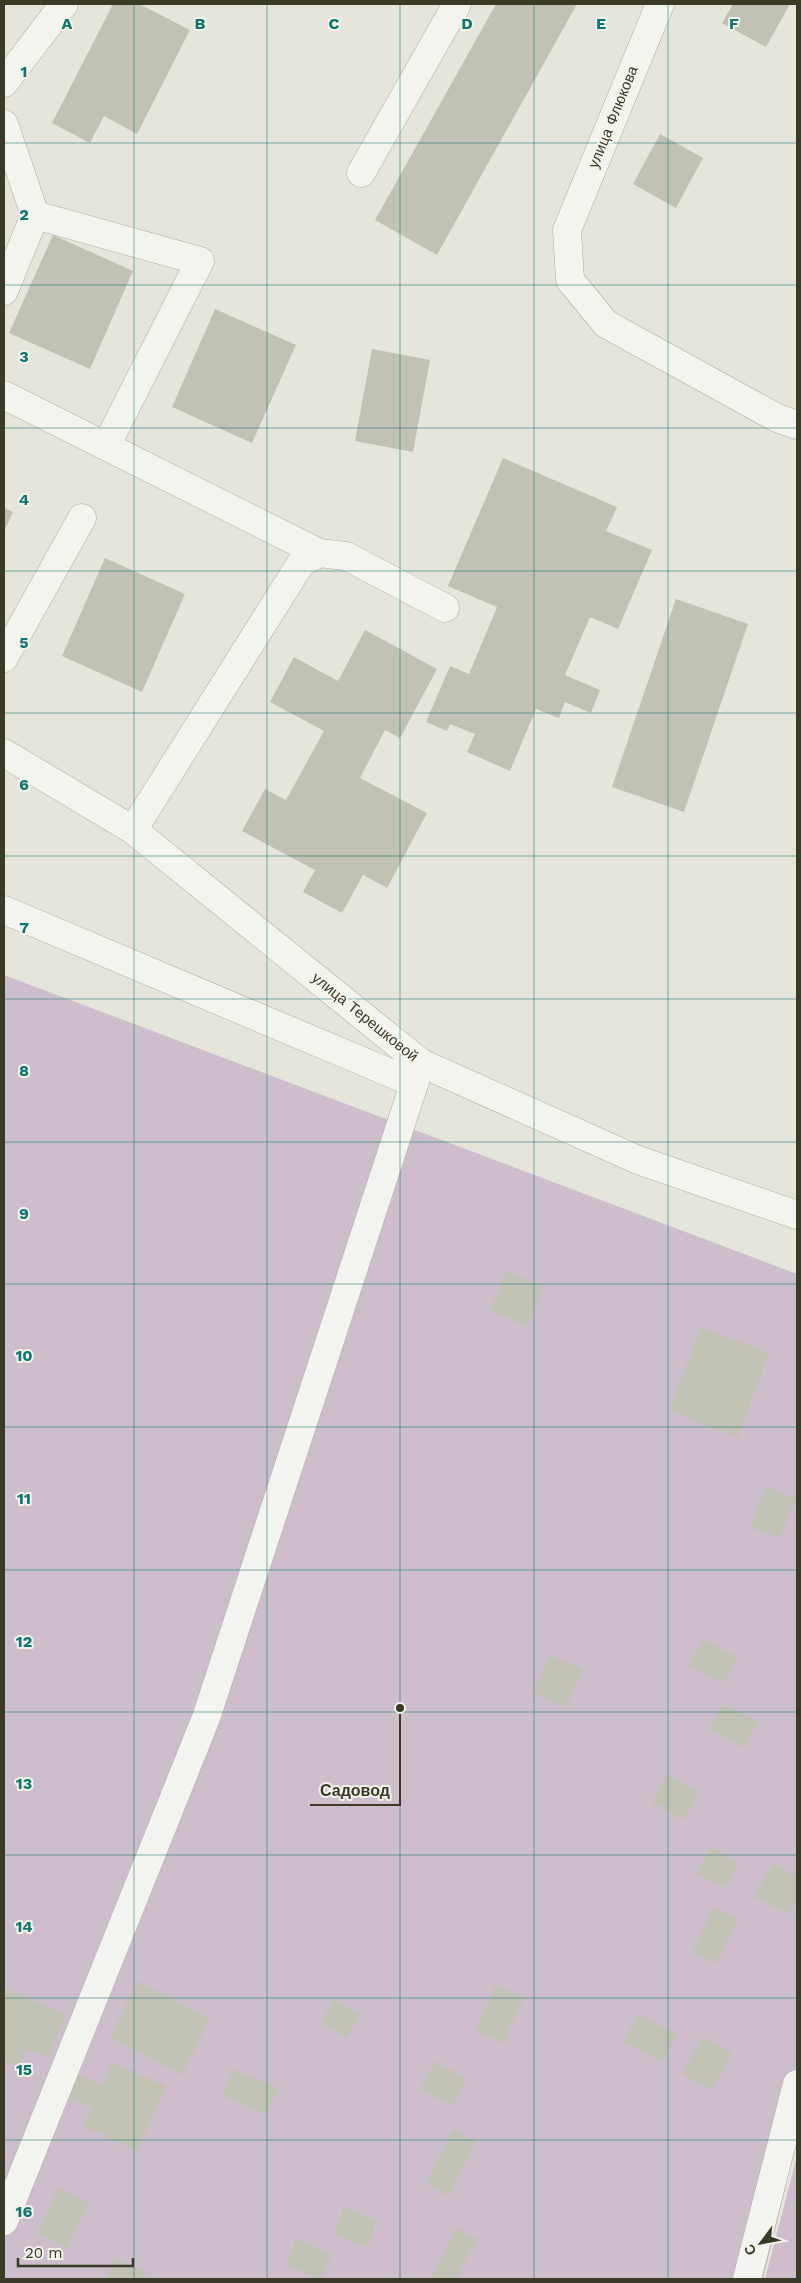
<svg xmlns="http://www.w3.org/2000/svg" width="801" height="2283" viewBox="0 0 801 2283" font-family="'Work Sans',sans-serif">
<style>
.green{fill:#cebecc}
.building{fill:#c1c1b4}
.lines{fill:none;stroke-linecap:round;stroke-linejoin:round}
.minor-casing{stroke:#aeaea2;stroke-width:29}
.minor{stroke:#f4f4ee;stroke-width:28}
.grid{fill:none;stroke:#0f766e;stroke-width:1;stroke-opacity:0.55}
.labels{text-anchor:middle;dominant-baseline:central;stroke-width:4;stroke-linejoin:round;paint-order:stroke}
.street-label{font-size:15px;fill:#3a3a27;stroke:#f3f2eb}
.grid-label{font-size:16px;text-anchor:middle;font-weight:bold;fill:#0f766e;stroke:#f3f2eb;stroke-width:4;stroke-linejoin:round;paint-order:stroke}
.leader{fill:none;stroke:#3a3a27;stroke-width:2}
.callout-dot{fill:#3a3a27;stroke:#f3f2eb;stroke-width:2}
.callout-label{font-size:16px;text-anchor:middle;font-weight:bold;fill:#3a3a27;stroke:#f3f2eb;stroke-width:4;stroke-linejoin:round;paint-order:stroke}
</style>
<rect width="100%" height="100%" fill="#e5e5dc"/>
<g class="green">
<path d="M4,975L797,1274V2141L763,2279H4Z"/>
<path d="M797,2156V2279H765Z"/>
</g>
<g class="building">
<path d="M113,4H139L190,30L137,134L104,116L90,143L52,123Z"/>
<path d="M496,4H577L437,255L375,220Z"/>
<path d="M733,4H790L766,47L722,23Z"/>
<path d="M660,134L703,158L676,208L633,184Z"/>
<path d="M53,235L133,271L90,369L9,333Z"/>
<path d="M215,309L296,345L252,443L172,407Z"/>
<path d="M372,349L430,360L413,452L355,441Z"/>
<path d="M503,458L617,507L606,531L652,550L618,629L590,617L565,675L600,690L591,713L565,702L559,718L536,709L510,771L467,752L475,734L450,724L447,731L426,722L450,666L469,674L497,607L448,586Z"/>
<path d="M4,508L13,512L4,532Z"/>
<path d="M105,558L185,594L142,692L62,656Z"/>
<path d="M676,599L748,624L684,812L612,787Z"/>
<path d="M365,630L437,669L400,738L385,730L360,778L427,813L387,888L363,875L342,913L303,892L315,870L242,831L265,789L286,800L324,731L270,702L294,657L338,681Z"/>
<path d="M507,1271L544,1287L527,1326L490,1310Z"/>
<path d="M701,1327L769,1353L738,1437L669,1411Z"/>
<path d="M766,1487L796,1498L780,1538L750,1527Z"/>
<path d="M703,1639L737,1657L723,1683L689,1665Z"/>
<path d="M550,1655L583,1669L566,1707L533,1693Z"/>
<path d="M723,1703L758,1722L744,1748L709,1729Z"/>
<path d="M667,1774L699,1792L684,1820L652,1802Z"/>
<path d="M711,1847L739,1862L725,1888L696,1873Z"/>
<path d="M772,1863L797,1876V1897L788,1914L755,1897Z"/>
<path d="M714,1907L738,1918L716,1963L692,1952Z"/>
<path d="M138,1981L210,2019L182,2075L110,2037Z"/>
<path d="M496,1985L524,1998L503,2043L475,2030Z"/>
<path d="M4,1988L66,2014L48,2058L26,2049L18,2067L4,2061Z"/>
<path d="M334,1999L360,2014L347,2037L321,2023Z"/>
<path d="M638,2014L676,2034L662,2062L623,2042Z"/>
<path d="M703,2036L732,2054L711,2090L682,2073Z"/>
<path d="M435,2061L466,2078L452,2106L420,2089Z"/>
<path d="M112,2062L166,2086L137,2151L83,2126L92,2108L63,2095L73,2072L102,2085Z"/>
<path d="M233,2069L278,2088L266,2115L222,2095Z"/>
<path d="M453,2130L476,2142L449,2196L426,2184Z"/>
<path d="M59,2188L89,2203L67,2248L37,2233Z"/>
<path d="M344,2207L377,2220L367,2247L333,2234Z"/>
<path d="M457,2228L477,2239L456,2279H431Z"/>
<path d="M296,2239L332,2254L321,2279L286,2265Z"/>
<path d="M114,2259L146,2271L143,2279H107Z"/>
</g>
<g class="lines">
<g class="minor-casing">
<g id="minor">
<path d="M660,4L567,230L570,280L606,324L777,418L797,425"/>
<path d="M4,83L64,4"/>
<path d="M4,124L35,215L200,261L106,446"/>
<path d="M361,173L457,4"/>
<path d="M4,291L35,215"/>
<path d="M4,395L319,553"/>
<path d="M4,658L82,518"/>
<path d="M4,753L133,830L421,1063L638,1160L797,1215"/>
<path d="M133,830L301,563L319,553L346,556L445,608"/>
<path d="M4,910L414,1083"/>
<path d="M4,2221L206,1718L421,1063"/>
<path d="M747,2279L797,2084"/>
</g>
</g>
<use href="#minor" class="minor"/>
</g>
<path class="grid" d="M134,4V2279M267,4V2279M400,4V2279M534,4V2279M668,4V2279M4,143H797M4,285H797M4,428H797M4,571H797M4,713H797M4,856H797M4,999H797M4,1142H797M4,1284H797M4,1427H797M4,1570H797M4,1712H797M4,1855H797M4,1998H797M4,2140H797"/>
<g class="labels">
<g class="street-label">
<text transform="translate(613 117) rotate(-68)">улица Флюкова</text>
<text transform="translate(365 1017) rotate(39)">улица Терешковой</text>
</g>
</g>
<g class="grid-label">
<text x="67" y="29">A</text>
<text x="200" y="29">B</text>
<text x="334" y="29">C</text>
<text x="467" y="29">D</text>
<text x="601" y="29">E</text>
<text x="734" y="29">F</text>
<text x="24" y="77">1</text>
<text x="24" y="220">2</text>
<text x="24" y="362">3</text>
<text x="24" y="505">4</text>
<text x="24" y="648">5</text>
<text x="24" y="790">6</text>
<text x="24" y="933">7</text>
<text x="24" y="1076">8</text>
<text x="24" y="1219">9</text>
<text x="24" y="1361">10</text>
<text x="24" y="1504">11</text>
<text x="24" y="1647">12</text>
<text x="24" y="1789">13</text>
<text x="24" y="1932">14</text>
<text x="24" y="2075">15</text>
<text x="24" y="2217">16</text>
</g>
<path class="leader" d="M400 1708L400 1805H310"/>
<circle class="callout-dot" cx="400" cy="1708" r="5"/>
<g class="callout-label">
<text x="355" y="1796">Садовод</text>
</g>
<rect width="801" height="2283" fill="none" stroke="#3a3a27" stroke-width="10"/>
<g transform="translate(761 2243) rotate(238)" stroke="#f3f2eb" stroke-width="4" paint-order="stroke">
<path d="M0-4L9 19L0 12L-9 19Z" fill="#3a3a27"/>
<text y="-8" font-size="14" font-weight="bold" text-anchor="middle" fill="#3a3a27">С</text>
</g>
<path d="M18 2258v8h115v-8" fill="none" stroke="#3a3a27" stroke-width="2.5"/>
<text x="25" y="2258" font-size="15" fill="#3a3a27" stroke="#f3f2eb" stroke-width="4" paint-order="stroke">20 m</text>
</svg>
